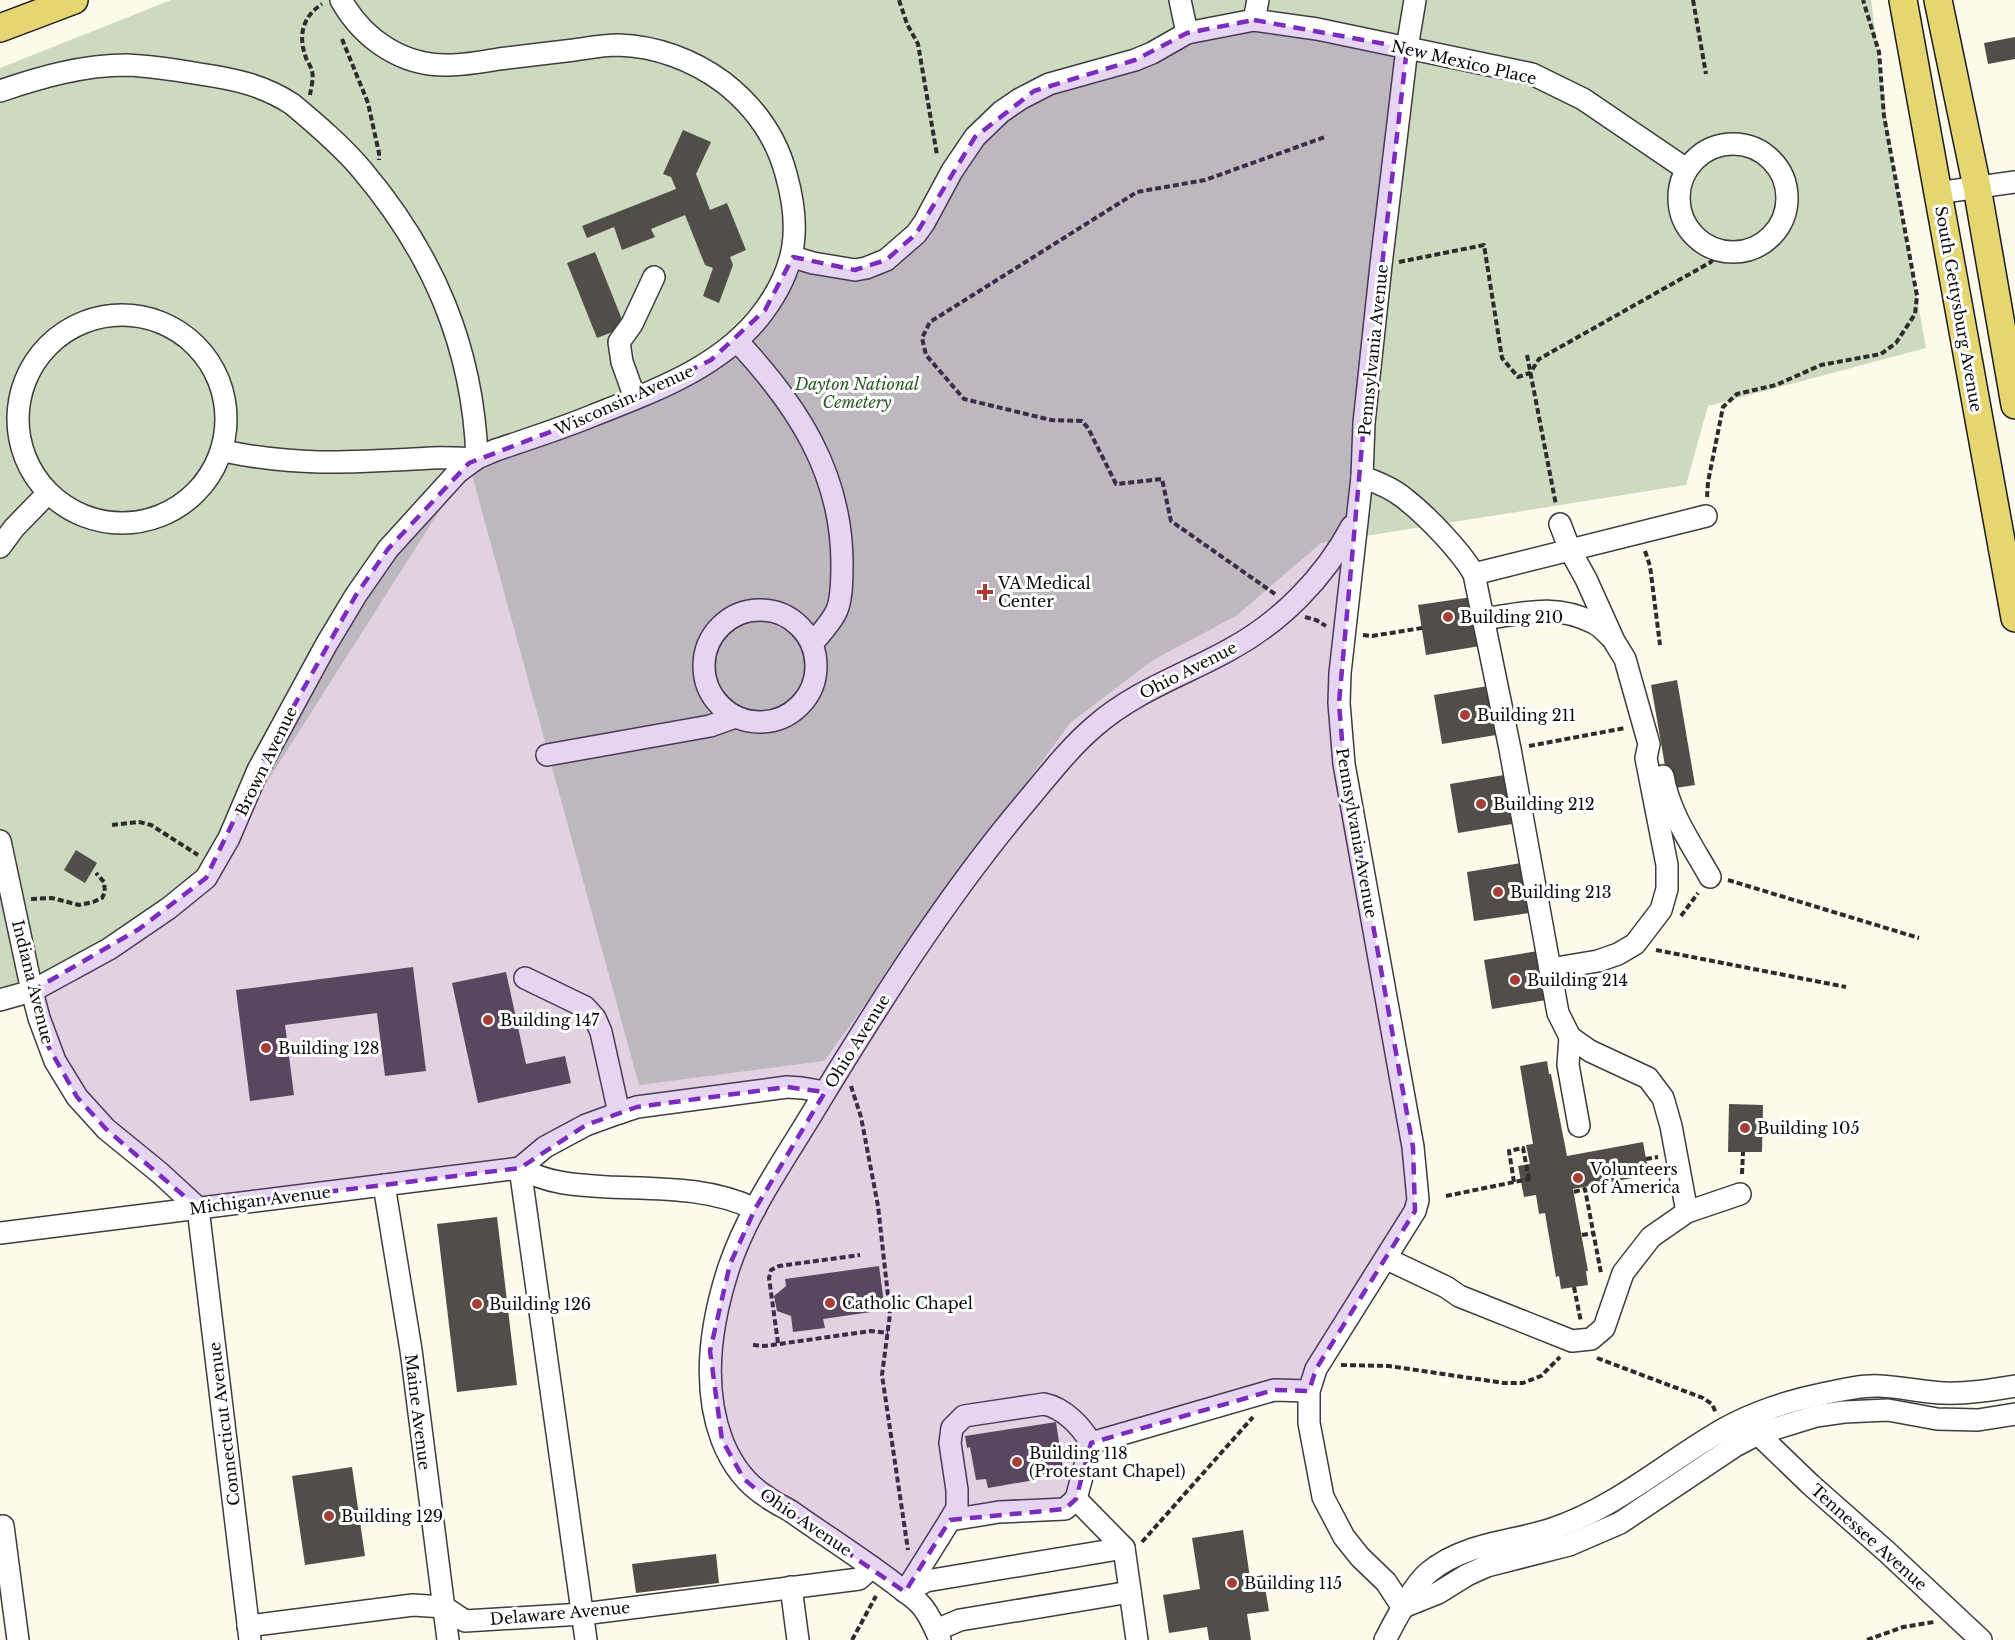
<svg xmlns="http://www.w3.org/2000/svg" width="2015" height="1640" viewBox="0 0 2015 1640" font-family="'Libre Baskerville',serif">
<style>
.cemetery{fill:#cedabf}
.building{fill:#514d48}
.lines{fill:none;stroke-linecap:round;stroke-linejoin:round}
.minor-casing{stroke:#3d3d3d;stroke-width:24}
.major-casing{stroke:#1b1b1b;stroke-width:30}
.path{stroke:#2c2c2c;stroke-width:4;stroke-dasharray:6 3;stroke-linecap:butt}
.minor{stroke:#fff;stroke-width:21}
.major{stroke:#e5d671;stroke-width:27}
.marked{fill:#7b2cbf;fill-opacity:0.2;stroke:#7b2cbf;stroke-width:4.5;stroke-dasharray:12 8;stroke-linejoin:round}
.poi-dot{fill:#a63d36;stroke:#fff;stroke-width:2}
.labels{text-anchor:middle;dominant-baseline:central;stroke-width:6;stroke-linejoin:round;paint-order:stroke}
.street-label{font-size:16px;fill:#0a0a0a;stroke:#fff}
.park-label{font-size:16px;font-style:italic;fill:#295824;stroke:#fff}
.poi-label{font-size:16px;fill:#0a0a0a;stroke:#fff;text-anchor:start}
</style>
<rect width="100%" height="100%" fill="#fcfaea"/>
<path class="cemetery" d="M171,0H1871L1894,173L1926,348L1708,406L1686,485L1321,543L1236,616L1153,660L1070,723L824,1061L639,1085L469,464L206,878L0,1012V68Z"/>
<g class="building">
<path d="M2015,37V59L1988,64L1984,43Z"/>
<path d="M683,130L711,142L696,174L710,210L727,203L746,250L730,257L733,265L719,303L703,296L713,268L705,265L685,215L651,229L655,237L622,250L614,227L587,238L582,226L676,189L671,177L663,174Z"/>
<path d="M595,252L625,327L597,338L567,263Z"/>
<path d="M1472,597L1480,646L1426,655L1418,605Z"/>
<path d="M1677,680L1695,785L1669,789L1651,685Z"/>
<path d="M1488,686L1496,735L1442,744L1434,695Z"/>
<path d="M1504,775L1512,824L1458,833L1450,784Z"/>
<path d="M76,850L97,863L85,883L64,870Z"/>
<path d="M1521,863L1529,913L1474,921L1467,872Z"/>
<path d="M1538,951L1546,1000L1492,1009L1484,960Z"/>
<path d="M413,967L426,1071L385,1076L377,1013L285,1025L294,1095L250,1101L236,990Z"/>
<path d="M506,972L526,1064L565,1056L571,1083L478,1103L452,983Z"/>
<path d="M1547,1061L1549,1074H1551L1567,1156L1643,1142L1649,1175L1573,1189L1588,1271H1586L1588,1285L1561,1289L1559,1276L1556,1277L1545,1213L1539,1214L1536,1195L1524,1197L1518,1166L1530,1164L1526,1145L1533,1144L1520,1066Z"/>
<path d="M1729,1104L1763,1105L1762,1152H1728Z"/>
<path d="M497,1217L517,1385L457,1392L437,1224Z"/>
<path d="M879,1266L885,1310L823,1319L825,1328L793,1332L791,1316L777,1311L774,1296L786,1286L785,1279Z"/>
<path d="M1056,1422L1064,1475L988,1488L986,1479L976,1480L970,1447L967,1448L965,1436Z"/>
<path d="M352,1467L365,1556L305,1565L292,1476Z"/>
<path d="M1243,1530L1250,1578L1263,1575L1269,1611L1247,1614L1251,1640H1209L1207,1627L1169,1633L1163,1595L1200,1589L1192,1538Z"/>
<path d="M716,1554L719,1583L636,1593L632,1564Z"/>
</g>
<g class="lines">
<g class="minor-casing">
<g id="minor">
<path d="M1180,0L1187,33"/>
<path d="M1254,20L1258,0"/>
<path d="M0,91C41,77 83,65 127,65C151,66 176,70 200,74C234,79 263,85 292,104C316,124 342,146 362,170C433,254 473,347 477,458"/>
<circle cx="1733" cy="198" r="54"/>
<path d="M1937,193L2015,182"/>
<path d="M793,257L813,263L855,270L866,268L886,260L916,234L924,223L952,171L975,137L1001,112L1020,99L1049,84L1135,60L1152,53L1187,33L1254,20L1317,29L1532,74L1583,99L1686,169"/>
<circle cx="122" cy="419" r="104"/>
<path d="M737,341C797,405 842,473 842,564C842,578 842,603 835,614C829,625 820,634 812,644"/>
<path d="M635,398L622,362L619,342L632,324L654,277"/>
<path d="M224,451C298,467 357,462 431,458C445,457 462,459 475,458C483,457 491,451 499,449C531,438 563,428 594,415C655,391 724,366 764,311C797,266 801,227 786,174C776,136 754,106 723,82C693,60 656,46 618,45C603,45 588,48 574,50C549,53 524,56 499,59C482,62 465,65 448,65C402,66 363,39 341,0"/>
<path d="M1362,477C1377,482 1392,488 1404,498C1426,515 1460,550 1474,574L1510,749L1558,1013L1570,1037L1590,1051L1648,1078L1663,1098L1671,1126L1687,1212"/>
<path d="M0,547L14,528L47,494"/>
<path d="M1474,574L1706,516"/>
<circle cx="760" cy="666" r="56"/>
<path d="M1484,619C1524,613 1556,603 1594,623C1601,626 1606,633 1612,638"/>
<path d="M547,755L710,726L735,717"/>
<path d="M1663,776C1669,813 1692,845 1710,877"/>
<path d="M0,841L32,991L39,1018L55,1061L77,1097L106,1129L160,1173L198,1208L250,1640"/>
<path d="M1550,969L1598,961L1618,954L1635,944L1661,910L1667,889V865L1646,758L1649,744L1625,659L1614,641L1586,579L1570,550L1560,524"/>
<path d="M525,978L585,1007L595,1018L601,1032L619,1113"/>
<path d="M0,1000L32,991L109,949L169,908L206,878L229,838L258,770L326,645L356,595L388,549L458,472L477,458"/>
<path d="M1570,1037L1568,1065L1579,1126"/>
<path d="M384,1185L411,1350L448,1640"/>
<path d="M0,1233L520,1168C548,1184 577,1185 609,1187C659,1189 709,1187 755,1209"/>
<path d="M1387,1259L1446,1287L1459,1296L1572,1341L1591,1339L1604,1328L1623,1273L1651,1237L1687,1212L1740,1194"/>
<path d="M1751,1424L1758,1434L1811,1485L1887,1552L1981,1640"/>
<path d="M1076,1499L1124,1548L1137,1640"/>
<path d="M950,1520L957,1508V1490L950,1443L952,1428L964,1416L1044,1404C1064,1408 1081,1426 1091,1443"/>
<path d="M3,1526L18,1640"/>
<path d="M791,1587L798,1640"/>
<path d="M905,1592L950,1520L999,1512L1065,1509L1076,1499L1091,1443L1274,1390L1309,1391"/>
<path d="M906,1592L926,1581L1124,1548"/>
<path d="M1403,1607L1438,1593L1467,1575L1487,1566L1569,1545L1620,1523L1735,1446L1758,1434L1816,1416L1844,1412L1888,1410L1937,1419L1978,1420L2015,1414"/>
<path d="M1403,1608L1386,1582L1360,1557L1344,1537L1323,1497L1309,1423V1391L1316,1369L1415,1211L1418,1200L1413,1147L1344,764L1339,703L1340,673L1362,477L1364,423L1381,265L1407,48L1415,0"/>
<path d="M248,1626L413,1605L444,1607L465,1621L583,1614L859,1579L872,1567"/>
<path d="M936,1630L960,1620L1130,1592"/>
<path d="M586,1640L520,1168L545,1147L586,1125L619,1113L637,1107L787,1087L802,1088L825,1092"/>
<path d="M940,1640C935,1628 928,1611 918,1602C911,1595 902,1590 895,1584C862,1559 826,1536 792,1512C784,1507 775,1503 767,1497C746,1484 731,1463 722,1440C701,1384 711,1322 729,1267C748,1211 783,1162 813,1112C878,1005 945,898 1026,802C1048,776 1069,748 1095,726C1135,691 1184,675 1229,650C1281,622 1324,578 1352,526"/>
<path d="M1385,1640C1395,1621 1413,1585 1429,1572C1464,1543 1512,1542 1552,1529C1617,1507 1666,1462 1724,1429C1752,1413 1791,1400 1822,1394C1840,1390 1862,1385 1880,1386C1901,1387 1922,1392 1943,1393C1967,1394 1991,1390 2015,1386"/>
</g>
</g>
<g class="major-casing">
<g id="major">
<path d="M1903,0L2015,618"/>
<path d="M1938,0L1977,187L2015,405"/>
<path d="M0,28L74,0"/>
</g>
</g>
<g class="path">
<path d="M899,0L907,24L918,44L937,155"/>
<path d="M1693,0L1706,74"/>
<path d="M342,39L368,103L379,153V160"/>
<path d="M310,95C311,88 314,78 312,71C311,67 308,62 306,58C298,36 302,17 322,4"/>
<path d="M1399,262L1484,245L1502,358L1518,377L1530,373L1539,359L1711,262L1719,250"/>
<path d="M1527,355L1556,505"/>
<path d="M1707,497L1708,482L1723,407L1737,394L1776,385L1821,365L1881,354L1896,343L1915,314L1917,296L1884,116L1879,52L1863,0"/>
<path d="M1645,551L1650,566L1660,645"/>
<path d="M1275,594L1171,521L1162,479L1116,484L1088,428L1082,421L1051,420L964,399L926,355L922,338L930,322L1137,192L1205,180L1325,137"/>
<path d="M1305,617L1316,620L1326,626"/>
<path d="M1363,635L1372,636L1422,628"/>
<path d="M1529,746L1625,728"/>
<path d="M112,825L139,822L151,825L198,855"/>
<path d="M1728,880L1919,938"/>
<path d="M31,899L52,898L79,905L93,902L102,898L105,892L104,882L96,873"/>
<path d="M1681,916L1698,893"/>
<path d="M1656,950L1846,987"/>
<path d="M851,1086L861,1117L878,1206L890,1314L882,1375L908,1550"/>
<path d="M1646,1159L1658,1157"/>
<path d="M1742,1174L1743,1152"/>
<path d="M1514,1182L1509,1151L1523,1148L1529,1179L1532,1178"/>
<path d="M1574,1192L1585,1189L1601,1273"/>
<path d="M1446,1196L1529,1179"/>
<path d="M1582,1235L1593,1233"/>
<path d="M1574,1287L1581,1322"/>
<path d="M778,1343L769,1278L771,1270L779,1266L860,1255"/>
<path d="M753,1345L765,1346L871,1331L888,1333"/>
<path d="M1597,1358L1703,1398L1712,1404L1716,1413"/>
<path d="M1341,1365L1389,1366L1504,1383H1523L1541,1376L1560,1357"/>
<path d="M1142,1542L1253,1417"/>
<path d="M852,1640L876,1596"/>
<path d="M1867,1640L1903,1627L1934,1622"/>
</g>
<use href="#minor" class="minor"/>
<use href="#major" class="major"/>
</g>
<path class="marked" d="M1254,20L1407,48L1364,423L1339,703L1344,764L1413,1147L1415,1211L1316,1369L1309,1391L1274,1390L1091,1443L1076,1499L1065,1509L950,1520L905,1592L764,1496L744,1479L722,1440L710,1351L730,1264L755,1209L825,1092L787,1087L637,1107L586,1125L520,1168L198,1208L106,1129L77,1097L48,1046L32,991L139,929L206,878L258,770L356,595L388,549L469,463L615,407L711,360L765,310L793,257L855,270L886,260L916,234L975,137L1034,91L1135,60L1187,33Z"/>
<g class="poi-dot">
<path d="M982 583h6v6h6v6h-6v6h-6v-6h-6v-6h6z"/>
<circle cx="1448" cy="617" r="6"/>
<circle cx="1465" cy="715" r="6"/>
<circle cx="1481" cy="804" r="6"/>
<circle cx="1498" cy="892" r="6"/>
<circle cx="1515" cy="980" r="6"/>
<circle cx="488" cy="1020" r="6"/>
<circle cx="266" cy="1048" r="6"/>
<circle cx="1745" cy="1128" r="6"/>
<circle cx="1578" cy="1178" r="6"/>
<circle cx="830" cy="1303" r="6"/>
<circle cx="477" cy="1304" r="6"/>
<circle cx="1017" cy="1462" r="6"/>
<circle cx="329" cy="1516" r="6"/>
<circle cx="1232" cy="1583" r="6"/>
</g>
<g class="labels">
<g class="street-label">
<text transform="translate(1464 62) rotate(13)">New Mexico Place</text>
<text transform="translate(1959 309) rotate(80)">South Gettysburg Avenue</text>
<text transform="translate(1373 350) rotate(-84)">Pennsylvania Avenue</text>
<text transform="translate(624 400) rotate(-24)">Wisconsin Avenue</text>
<text transform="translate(1188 670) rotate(-27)">Ohio Avenue</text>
<text transform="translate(266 761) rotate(-64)">Brown Avenue</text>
<text transform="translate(1357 833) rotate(80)">Pennsylvania Avenue</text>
<text transform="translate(33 982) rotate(76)">Indiana Avenue</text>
<text transform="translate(857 1041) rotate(-58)">Ohio Avenue</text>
<text transform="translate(260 1200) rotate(-7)">Michigan Avenue</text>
<text transform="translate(418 1412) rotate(83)">Maine Avenue</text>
<text transform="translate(224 1424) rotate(-97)">Connecticut Avenue</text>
<text transform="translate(806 1522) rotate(34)">Ohio Avenue</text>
<text transform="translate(1869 1537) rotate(42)">Tennessee Avenue</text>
<text transform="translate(560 1613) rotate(-5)">Delaware Avenue</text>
</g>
<g class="park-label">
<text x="857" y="384">Dayton National<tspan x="857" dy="18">Cemetery</tspan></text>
</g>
<g class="poi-label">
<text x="998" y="583">VA Medical<tspan x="998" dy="18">Center</tspan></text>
<text x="1460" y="617">Building 210</text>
<text x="1477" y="715">Building 211</text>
<text x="1493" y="804">Building 212</text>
<text x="1510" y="892">Building 213</text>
<text x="1527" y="980">Building 214</text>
<text x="500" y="1020">Building 147</text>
<text x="278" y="1048">Building 128</text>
<text x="1757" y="1128">Building 105</text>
<text x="1590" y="1169">Volunteers<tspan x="1590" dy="18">of America</tspan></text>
<text x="842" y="1303">Catholic Chapel</text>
<text x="489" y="1304">Building 126</text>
<text x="1029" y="1453">Building 118<tspan x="1029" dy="18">(Protestant Chapel)</tspan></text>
<text x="341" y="1516">Building 129</text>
<text x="1244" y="1583">Building 115</text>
</g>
</g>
</svg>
